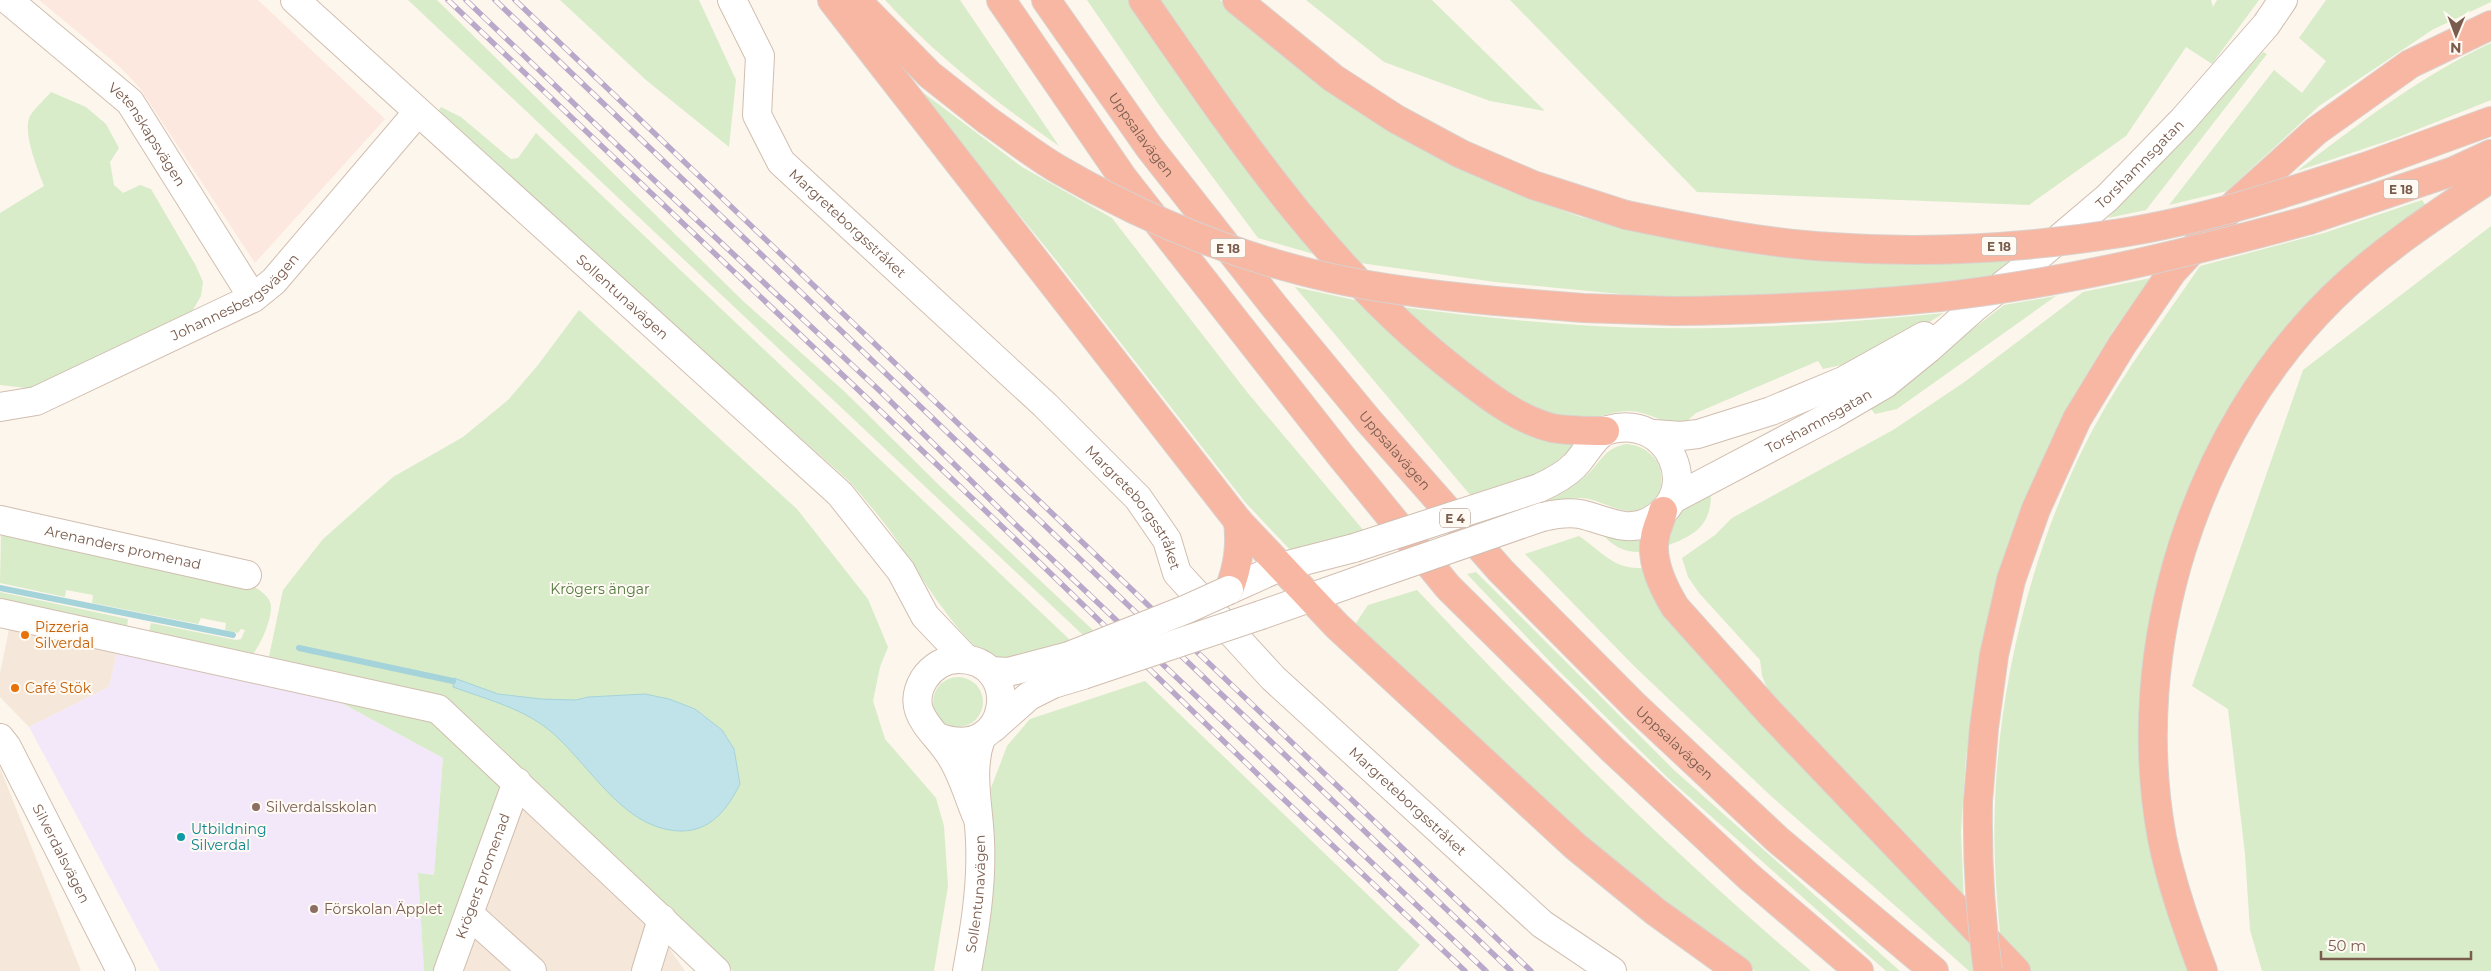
<svg xmlns="http://www.w3.org/2000/svg" width="2491" height="971" viewBox="0 0 2491 971" font-family="Montserrat,sans-serif">
<style>
.residential{fill:#f5e8da}
.commercial{fill:#fde8e0}
.education{fill:#f3e8fa}
.green{fill:#d8ecc9}
.water{fill:#bfe3e8;stroke:#a5d3da}
.lines{fill:none;stroke-linecap:round;stroke-linejoin:round}
.stream{stroke:#a5d3da;stroke-width:6}
.minor-casing{stroke:#d1beb0;stroke-width:30}
.highway-casing{stroke:#dad1cd;stroke-width:30}
.minor{stroke:#fff;stroke-width:28}
.highway{stroke:#f7b7a3;stroke-width:28}
.rail-casing{stroke:#b9a8c9;stroke-width:5.5}
.rail{stroke:#fffaf3;stroke-width:4;stroke-dasharray:11;stroke-linecap:butt}
.minor-bridge-casing{stroke:#d1beb0;stroke-width:30;stroke-linecap:butt}
.highway-bridge-casing{stroke:#dad1cd;stroke-width:30;stroke-linecap:butt}
.minor-bridge{stroke:#fff;stroke-width:28}
.highway-bridge{stroke:#f7b7a3;stroke-width:28}
.food-dot{fill:#e8710a;stroke:#fffaf3;stroke-width:2}
.education-dot{fill:#8d6e63;stroke:#fffaf3;stroke-width:2}
.culture-dot{fill:#0f9aa8;stroke:#fffaf3;stroke-width:2}
.labels{text-anchor:middle;dominant-baseline:central;stroke-width:4;stroke-linejoin:round;paint-order:stroke}
.shield{fill:#fffaf3;stroke:#a28b7f;stroke-width:1}
.shield-label{font-size:12px;font-weight:bold;fill:#7a5c4d}
.street-label{font-size:14px;fill:#7a5c4d;stroke:#fffaf3}
.park-label{font-size:14px;fill:#537a41;stroke:#fffaf3}
.food-label{font-size:14px;fill:#c56008;stroke:#fffaf3;text-anchor:start}
.education-label{font-size:14px;fill:#785e54;stroke:#fffaf3;text-anchor:start}
.culture-label{font-size:14px;fill:#0d838f;stroke:#fffaf3;text-anchor:start}
</style>
<rect width="100%" height="100%" fill="#fdf6ec"/>
<g class="residential">
<path d="M11,620L119,644L109,687L29,727L0,697V673Z"/>
<path d="M0,768L81,971H0Z"/>
<path d="M521,797L638,903L685,971H456Z"/>
</g>
<path class="commercial" d="M39,0H258L385,119L255,263L139,87L120,67Z"/>
<path class="education" d="M119,644L323,693L443,758L434,875L418,874L424,971H160L29,727L109,687Z"/>
<g class="green">
<path d="M408,0H437L742,300L845,392L940,486L1097,634L1085,637Z"/>
<path d="M560,0H699L736,80L729,147L646,80Z"/>
<path d="M885,0H960L1059,146C996,102 937,57 885,0Z"/>
<path d="M1087,0H1128L1193,92L1317,255L1258,238L1159,105Z"/>
<path d="M1155,0H1220L1270,45L1453,165L1509,191L1581,217L1691,243L1761,255L1841,262L1916,265L2011,260L1992,276L1902,287L1784,296L1713,298L1641,296L1495,282L1353,262L1291,187Z"/>
<path d="M1306,0H1432L1545,111L1490,101L1384,62Z"/>
<path d="M1510,0H2211L2213,7L2217,0H2259L2212,64L2186,47L2126,136L2029,205L1697,192Z"/>
<path d="M2326,0H2491V2L2432,30L2319,106L2227,191L2169,205L2274,70L2302,93L2326,61L2299,38Z"/>
<path d="M2491,43V100L2396,138L2297,171C2358,124 2421,76 2491,43Z"/>
<path d="M2263,52L2267,54L2146,210L2108,218Z"/>
<path d="M917,88L1022,167L1112,218L1247,392L1364,531L1292,552L1245,502L1052,255L916,90Z"/>
<path d="M51,92L86,107L106,124L119,148L110,162L114,185L123,193L140,185L151,189L196,266L203,282L201,296L187,320L35,389L0,385V213L44,186C38,170 22,132 30,116C35,108 45,99 51,92Z"/>
<path d="M441,107L461,117L511,159L518,158L536,133L1070,640C1047,648 1020,663 996,659C965,654 908,554 888,528C876,512 862,496 849,481L436,114Z"/>
<path d="M2422,200L2427,207L2215,437L2179,516L2153,615L2143,691L2192,971H2031L2001,941C1996,895 1993,848 1995,801C2000,677 2034,541 2092,431C2123,373 2163,320 2200,266L2324,233Z"/>
<path d="M2491,226V971H2262L2250,930L2245,854L2228,709L2192,686L2303,370Z"/>
<path d="M2151,278L2113,331L2075,394L2033,481L2003,562L1982,643L1966,758L1961,831L1964,904L1769,692L1762,676L1760,660L1699,593L1688,577L1682,558L1715,535L1732,518L1893,430L1963,383L2083,292Z"/>
<path d="M1295,287L1359,301L1577,441C1547,478 1515,482 1471,496Z"/>
<path d="M2056,296L1897,409L1875,414L1871,409L1885,392L1935,358L2004,305Z"/>
<path d="M1394,306C1455,314 1516,321 1578,325C1700,333 1823,325 1944,313C1905,337 1869,361 1823,369L1818,361L1696,413L1689,419L1686,427C1666,425 1648,411 1628,411C1609,411 1591,422 1572,421C1564,420 1554,415 1547,412C1488,390 1442,345 1394,306Z"/>
<path d="M579,310L797,509L868,599L888,647L880,667L873,701L885,739L936,798L944,826L948,886L934,971H733L440,704L267,666L283,590L323,539L393,477L463,437L508,400L538,365Z"/>
<path d="M1626,444C1638,445 1647,449 1655,459C1661,466 1662,475 1661,484C1660,493 1656,498 1650,503C1627,523 1605,499 1581,498C1570,498 1560,501 1551,504L1549,499C1563,493 1578,484 1589,473C1603,459 1604,449 1626,444Z"/>
<path d="M1711,494C1711,528 1692,536 1664,547C1674,517 1681,506 1711,494Z"/>
<path d="M1,532L256,588C261,591 268,596 270,602C275,614 259,650 250,657L244,656L235,650L149,632L151,623L236,640L241,639L245,630L241,629L238,633L225,630L226,623L201,618L198,624L92,603L93,595L66,590L65,597L0,583Z"/>
<path d="M1601,533L1617,539L1643,538L1644,552C1624,553 1614,547 1601,533Z"/>
<path d="M1579,536C1604,553 1613,570 1646,568L1970,940L1974,971H1969L1771,796L1635,667L1525,554Z"/>
<path d="M1476,572L1674,770L1900,971H1886L1670,780L1558,670L1467,574Z"/>
<path d="M1417,590C1542,723 1672,853 1811,971H1755L1643,889L1378,651L1356,623L1368,605Z"/>
<path d="M0,592L128,619L127,627L0,601Z"/>
<circle cx="958" cy="702" r="25"/>
<path d="M1145,681L1420,945L1397,971H978L993,845L991,788L1007,746L1030,719Z"/>
<path d="M323,693L435,718L501,785L434,971H424L418,873L434,875L443,758Z"/>
</g>
<path class="water" d="M454,678L498,694L541,699L576,700L588,697L645,694L669,699L695,709L722,730L734,749L740,784C727,810 710,832 679,831C619,828 588,759 544,726C518,707 483,698 453,687Z"/>
<g class="lines">
<g class="stream">
<path d="M0,588L233,635"/>
<path d="M299,648L453,681"/>
</g>
<g class="minor-casing">
<g id="minor">
<path id="s1" d="M8,0L130,102L253,298"/>
<path id="s2" d="M295,0L840,494L901,571L925,616L966,659"/>
<path id="s3" d="M732,0L760,56L757,115L781,162L1045,405L1138,498L1167,540L1177,573L1273,678L1542,924L1612,971"/>
<path id="s4" d="M0,407L36,401L253,298L274,281L417,113"/>
<path d="M1654,434L1681,436L1698,434L1771,411L1843,381L1924,336"/>
<path d="M1539,488C1552,482 1564,476 1574,466C1585,456 1593,435 1608,430C1670,412 1704,493 1650,521C1626,534 1604,519 1580,514C1568,512 1555,514 1542,517"/>
<path id="s5" d="M1673,499L1832,415L1885,384L1928,349L1975,307L2022,270L2107,198L2183,120L2266,25L2283,0"/>
<path id="s6" d="M0,520L247,575"/>
<path d="M1229,590L1280,567L1354,548"/>
<path d="M0,613L438,709L716,971"/>
<path d="M1261,615L1363,579"/>
<path d="M990,671L1008,672L1069,656"/>
<path d="M993,728L1029,696L1053,684L1083,675"/>
<path d="M938,737C1011,765 1024,659 959,659C945,659 932,667 924,679C903,714 937,731 952,758C963,776 969,798 977,817"/>
<path id="s7" d="M0,738L7,747L121,971"/>
<path d="M470,915L532,971"/>
<path id="s8" d="M448,971L517,782"/>
<path d="M646,971L662,919"/>
<path id="s9" d="M967,971C975,928 982,885 980,841C979,807 969,771 981,738"/>
</g>
</g>
<g class="highway-casing">
<g id="highway">
<path d="M832,0L1238,521L1337,626L1575,846L1656,912L1738,971"/>
<path d="M856,0L930,75L987,120"/>
<path d="M1001,0L1123,178L1341,456L1448,587L1613,750L1748,876L1859,971"/>
<path id="s10" d="M1046,0L1149,147L1274,306L1368,420L1501,571L1635,706L1778,840L1934,971"/>
<path d="M1143,0C1237,135 1329,274 1461,375C1488,396 1519,420 1552,428C1570,431 1588,431 1605,431"/>
<path d="M1237,0L1333,78L1396,119L1461,154L1533,185L1626,215"/>
<path d="M2365,167L2491,121"/>
<path d="M2309,220L2454,171L2491,154"/>
<path d="M1496,301L1583,308L1673,311"/>
<path d="M1663,511C1661,520 1656,529 1655,537C1650,561 1663,587 1675,607L1770,713L2016,971"/>
<path d="M1229,590C1238,566 1241,547 1238,521"/>
<path d="M1978,801L1984,728L1994,655L2011,580L2036,509L2077,419L2122,345L2172,272L2235,204L2316,131L2410,64L2491,25"/>
<path d="M2203,971C2187,928 2171,883 2162,838C2127,648 2194,434 2332,298C2380,251 2435,215 2491,178"/>
</g>
</g>
<use href="#minor" class="minor"/>
<use href="#highway" class="highway"/>
<g class="rail-casing">
<g id="rail">
<path d="M448,0L1012,536L1273,789L1465,971"/>
<path d="M466,0L639,166L881,392L1018,527L1486,971"/>
<path d="M495,0L1511,971"/>
<path d="M515,0L1531,971"/>
</g>
</g>
<use href="#rail" class="rail"/>
<g class="minor-bridge-casing">
<g id="minor-bridge">
<path d="M1354,548L1539,488"/>
<path d="M1363,579L1542,517"/>
<path d="M1069,656L1187,609L1229,590"/>
<path d="M1083,675L1261,615"/>
</g>
</g>
<g class="highway-bridge-casing">
<g id="highway-bridge">
<path d="M987,120C1010,136 1034,155 1058,169C1144,219 1235,257 1331,278C1385,290 1441,296 1496,301"/>
<path d="M1626,215C1694,229 1762,243 1831,247C1927,254 2026,248 2121,233C2204,220 2286,193 2365,167"/>
<path d="M1673,311C1762,310 1851,306 1940,297C2065,283 2188,253 2309,220"/>
<path d="M1978,801C1977,859 1980,914 1988,971"/>
</g>
</g>
<use href="#minor-bridge" class="minor-bridge"/>
<use href="#highway-bridge" class="highway-bridge"/>
</g>
<g class="food-dot">
<circle cx="25" cy="635" r="5"/>
<circle cx="15" cy="688" r="5"/>
</g>
<g class="education-dot">
<circle cx="256" cy="807" r="5"/>
<circle cx="314" cy="909" r="5"/>
</g>
<circle class="culture-dot" cx="181" cy="837" r="5"/>
<g class="labels">
<g class="shield">
<rect x="2383.5" y="179.5" width="35" height="19" rx="4"/>
<rect x="1981.5" y="236.5" width="35" height="19" rx="4"/>
<rect x="1210.5" y="238.5" width="35" height="19" rx="4"/>
<rect x="1440" y="508.5" width="30" height="19" rx="4"/>
</g>
<g class="shield-label">
<text x="2401" y="189">E 18</text>
<text x="1999" y="246">E 18</text>
<text x="1228" y="248">E 18</text>
<text x="1455" y="518">E 4</text>
</g>
<g class="street-label">
<text stroke="none"><textPath href="#s10" startOffset="165">Uppsalavägen</textPath></text>
<text stroke="none"><textPath href="#s1" startOffset="195">Vetenskapsvägen</textPath></text>
<text stroke="none"><textPath href="#s5" startOffset="578">Torshamnsgatan</textPath></text>
<text stroke="none"><textPath href="#s3" startOffset="265">Margreteborgsstråket</textPath></text>
<text stroke="none"><textPath href="#s4" startOffset="262">Johannesbergsvägen</textPath></text>
<text stroke="none"><textPath href="#s2" startOffset="442">Sollentunavägen</textPath></text>
<text stroke="none"><textPath href="#s5" startOffset="165">Torshamnsgatan</textPath></text>
<text stroke="none"><textPath href="#s10" startOffset="570">Uppsalavägen</textPath></text>
<text stroke="none"><textPath href="#s3" startOffset="670">Margreteborgsstråket</textPath></text>
<text stroke="none"><textPath href="#s6" startOffset="126">Arenanders promenad</textPath></text>
<text stroke="none"><textPath href="#s10" startOffset="975">Uppsalavägen</textPath></text>
<text stroke="none"><textPath href="#s3" startOffset="1075">Margreteborgsstråket</textPath></text>
<text stroke="none"><textPath href="#s7" startOffset="131">Silverdalsvägen</textPath></text>
<text stroke="none"><textPath href="#s8" startOffset="101">Krögers promenad</textPath></text>
<text stroke="none"><textPath href="#s9" startOffset="78">Sollentunavägen</textPath></text>
</g>
<g class="park-label">
<text x="600" y="589">Krögers ängar</text>
</g>
<g class="food-label">
<text x="35" y="627">Pizzeria<tspan x="35" dy="16">Silverdal</tspan></text>
<text x="25" y="688">Café Stök</text>
</g>
<g class="education-label">
<text x="266" y="807">Silverdalsskolan</text>
<text x="324" y="909">Förskolan Äpplet</text>
</g>
<g class="culture-label">
<text x="191" y="829">Utbildning<tspan x="191" dy="16">Silverdal</tspan></text>
</g>
</g>
<g transform="translate(2456 35) rotate(181)" stroke="#fffaf3" stroke-width="4" paint-order="stroke">
<path d="M0-4L9 19L0 12L-9 19Z" fill="#7a5c4d"/>
<text y="-8" font-size="14" font-weight="bold" text-anchor="middle" fill="#7a5c4d">N</text>
</g>
<path d="M2321 951v8h150v-8" fill="none" stroke="#7a5c4d" stroke-width="2.5"/>
<text x="2328" y="951" font-size="15" fill="#7a5c4d" stroke="#fffaf3" stroke-width="4" paint-order="stroke">50 m</text>
</svg>
